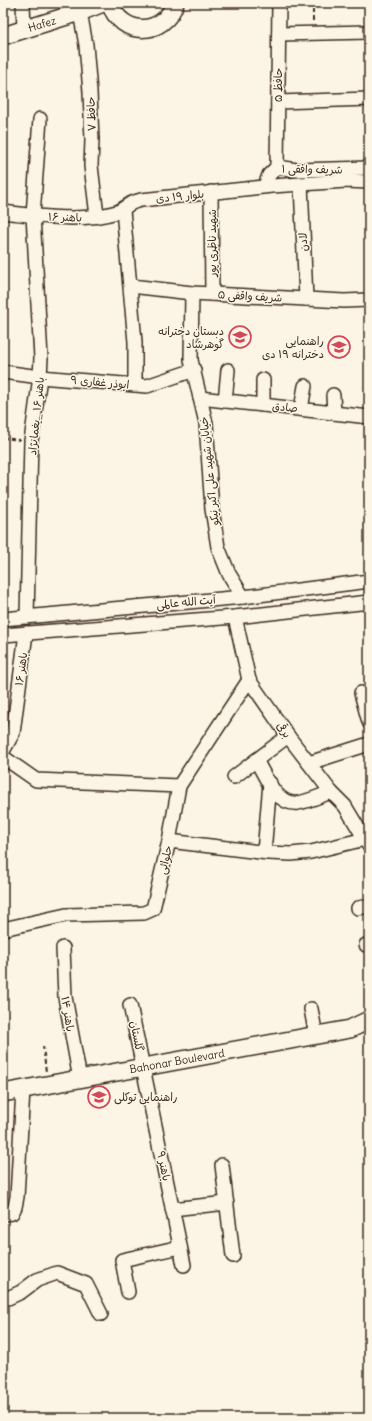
<svg xmlns="http://www.w3.org/2000/svg" width="372" height="1421" viewBox="0 0 372 1421" font-family="Delius,'Playpen Sans Arabic',sans-serif">
<style>
.lines{fill:none;stroke-linecap:round;stroke-linejoin:round}
.minor-casing{stroke:#3b2a1e;stroke-width:16}
.major-casing{stroke:#3b2a1e;stroke-width:20}
.path{stroke:#3b2a1e;stroke-width:2;stroke-dasharray:4 3;stroke-linecap:butt}
.minor{stroke:#fcf5e5;stroke-width:13}
.major{stroke:#fcf5e5;stroke-width:17}
.labels{text-anchor:middle;dominant-baseline:central;stroke-width:3;stroke-linejoin:round;paint-order:stroke}
.street-label{font-size:11px;fill:#3b2a1e;stroke:#fcf5e5}
.poi-label{font-size:11px;fill:#3b2a1e;stroke:#fcf5e5;text-anchor:end}
</style>
<rect width="100%" height="100%" fill="#fcf5e5"/>
<filter id="ink" filterUnits="userSpaceOnUse"><feTurbulence type="fractalNoise" baseFrequency=".025" numOctaves="2"/><feDisplacementMap in="SourceGraphic" scale="8" xChannelSelector="R" yChannelSelector="G"/><feConvolveMatrix kernelMatrix="1 2 1 2 8 2 1 2 1" color-interpolation-filters="sRGB"/></filter>
<g filter="url(#ink)">
<g class="lines">
<g class="minor-casing">
<g id="minor">
<path d="M23,3L24,30"/>
<path d="M80,12L86,45L90,92L92,140L91,166L97,216"/>
<path d="M279,34L369,32"/>
<path d="M278,102L369,99"/>
<path d="M277,167L279,3"/>
<path d="M301,184L306,299"/>
<path d="M265,186L269,175L277,167L297,170L369,168"/>
<path d="M211,192L212,294"/>
<path d="M123,210L135,342V385"/>
<path d="M3,212C40,216 80,223 117,212C122,210 125,207 130,204C133,202 137,201 141,200L272,186L346,181L369,182"/>
<path d="M131,286L192,293L344,301L369,300"/>
<path d="M192,293L191,360L206,423L212,509L218,547L229,574L243,597"/>
<path d="M3,372L40,377L147,386L194,370"/>
<path d="M333,395L334,413"/>
<path d="M200,398L369,417"/>
<path d="M225,401L228,370"/>
<path d="M263,405V380"/>
<path d="M301,409L305,386"/>
<path d="M27,617L31,441L40,377L41,358L33,215L40,119"/>
<path d="M235,617L249,680L288,736L331,792L345,806L369,846"/>
<path d="M3,619L243,597L369,581"/>
<path d="M3,635L235,617L369,602"/>
<path d="M361,693L369,722"/>
<path d="M3,751L13,733L26,633"/>
<path d="M3,757L36,780L179,786"/>
<path d="M256,760C265,775 276,806 298,803C309,801 320,796 331,792"/>
<path d="M309,763L369,744"/>
<path d="M234,777L288,736"/>
<path d="M169,841L268,853L291,854L311,852L365,839"/>
<path d="M264,852L270,783"/>
<path d="M358,908L369,906"/>
<path d="M3,929L66,915L144,913L153,909L169,841L179,786L249,680"/>
<path d="M366,945H369"/>
<path d="M63,948L65,997L80,1079"/>
<path d="M130,1005L184,1265"/>
<path d="M311,1009L316,1036"/>
<path d="M222,1165L233,1256"/>
<path d="M172,1209L227,1203"/>
<path d="M3,1214L12,1213L15,1207L17,1197L23,1090"/>
<path d="M128,1292L122,1260L180,1247"/>
<path d="M3,1299L8,1298L21,1292L37,1280L57,1273L86,1284L101,1314"/>
</g>
</g>
<g class="major-casing">
<g id="major">
<path d="M110,3C121,37 164,37 175,3"/>
<path d="M3,36L80,12L103,3"/>
<path d="M3,1093L350,1029L369,1020"/>
</g>
</g>
<g class="path">
<path d="M313,3V22"/>
<path d="M3,438L20,440"/>
<path d="M43,1046L46,1072"/>
</g>
<use href="#minor" class="minor"/>
<use href="#major" class="major"/>
</g>
</g>
<defs>
<g id="school-ring" transform="scale(1.15)"><circle r="9.5" fill="#fcf5e5" stroke="#d1495b" stroke-width="1.5"/><path d="M0-5L7-2L0 1L-7-2ZM-4 1L0 2.5L4 1V4Q0 6-4 4Z" fill="#d1495b"/></g>
</defs>
<g fill-rule="evenodd">
<use href="#school-ring" x="240" y="337"/>
<use href="#school-ring" x="339" y="347"/>
<use href="#school-ring" x="99" y="1097"/>
</g>
<g class="labels">
<g class="street-label">
<text transform="translate(42 24) rotate(-17)">Hafez</text>
<text transform="translate(278 85) rotate(-90)">حافظ ۵</text>
<text transform="translate(91 114) rotate(-92)">حافظ ۷</text>
<text transform="translate(312 169) rotate(1)">شریف وافقی ۱</text>
<text transform="translate(180 196) rotate(-6)">بلوار ۱۹ دی</text>
<text transform="translate(65 217) rotate(2)">باهنر ۱۶</text>
<text transform="translate(303 242) rotate(-93)">لادن</text>
<text transform="translate(212 243) rotate(-90)">شهید ناظری پور</text>
<text transform="translate(250 296) rotate(3)">شریف واقفی ۵</text>
<text transform="translate(100 382) rotate(5)">ابوذر غفاری ۹</text>
<text transform="translate(285 407) rotate(6)">صادق</text>
<text transform="translate(36 416) rotate(-84)">باهنر ۱۶ _یغمانژاد</text>
<text transform="translate(209 471) rotate(-96)">خیابان شهید علی اکبر نیکو</text>
<text transform="translate(186 602) rotate(-5)">آیت الله عالمی</text>
<text transform="translate(21 669) rotate(-82)">باهنر ۱۶</text>
<text transform="translate(284 730) rotate(55)">برقی</text>
<text transform="translate(165 860) rotate(-77)">حلوائی</text>
<text transform="translate(68 1014) rotate(81)">باهنر ۱۴</text>
<text transform="translate(137 1036) rotate(79)">گلستان</text>
<text transform="translate(177 1061) rotate(-10)">Bahonar Boulevard</text>
<text transform="translate(164 1166) rotate(78)">باهنر ۹</text>
</g>
<g class="poi-label">
<text x="224" y="331">دبستان دخترانه<tspan x="224" dy="13">گوهرشاد</tspan></text>
<text x="324" y="341">راهنمایی<tspan x="324" dy="13">دخترانه ۱۹ دی</tspan></text>
<text x="114" y="1097" text-anchor="start">راهنمایی توکلی</text>
</g>
</g>
<rect width="372" height="1421" fill="none" stroke="#fcf5e5" stroke-width="16"/>
<rect x="8" y="8" width="356" height="1405" fill="none" stroke="#3b2a1e" stroke-width="1.5" filter="url(#ink)"/>
</svg>
